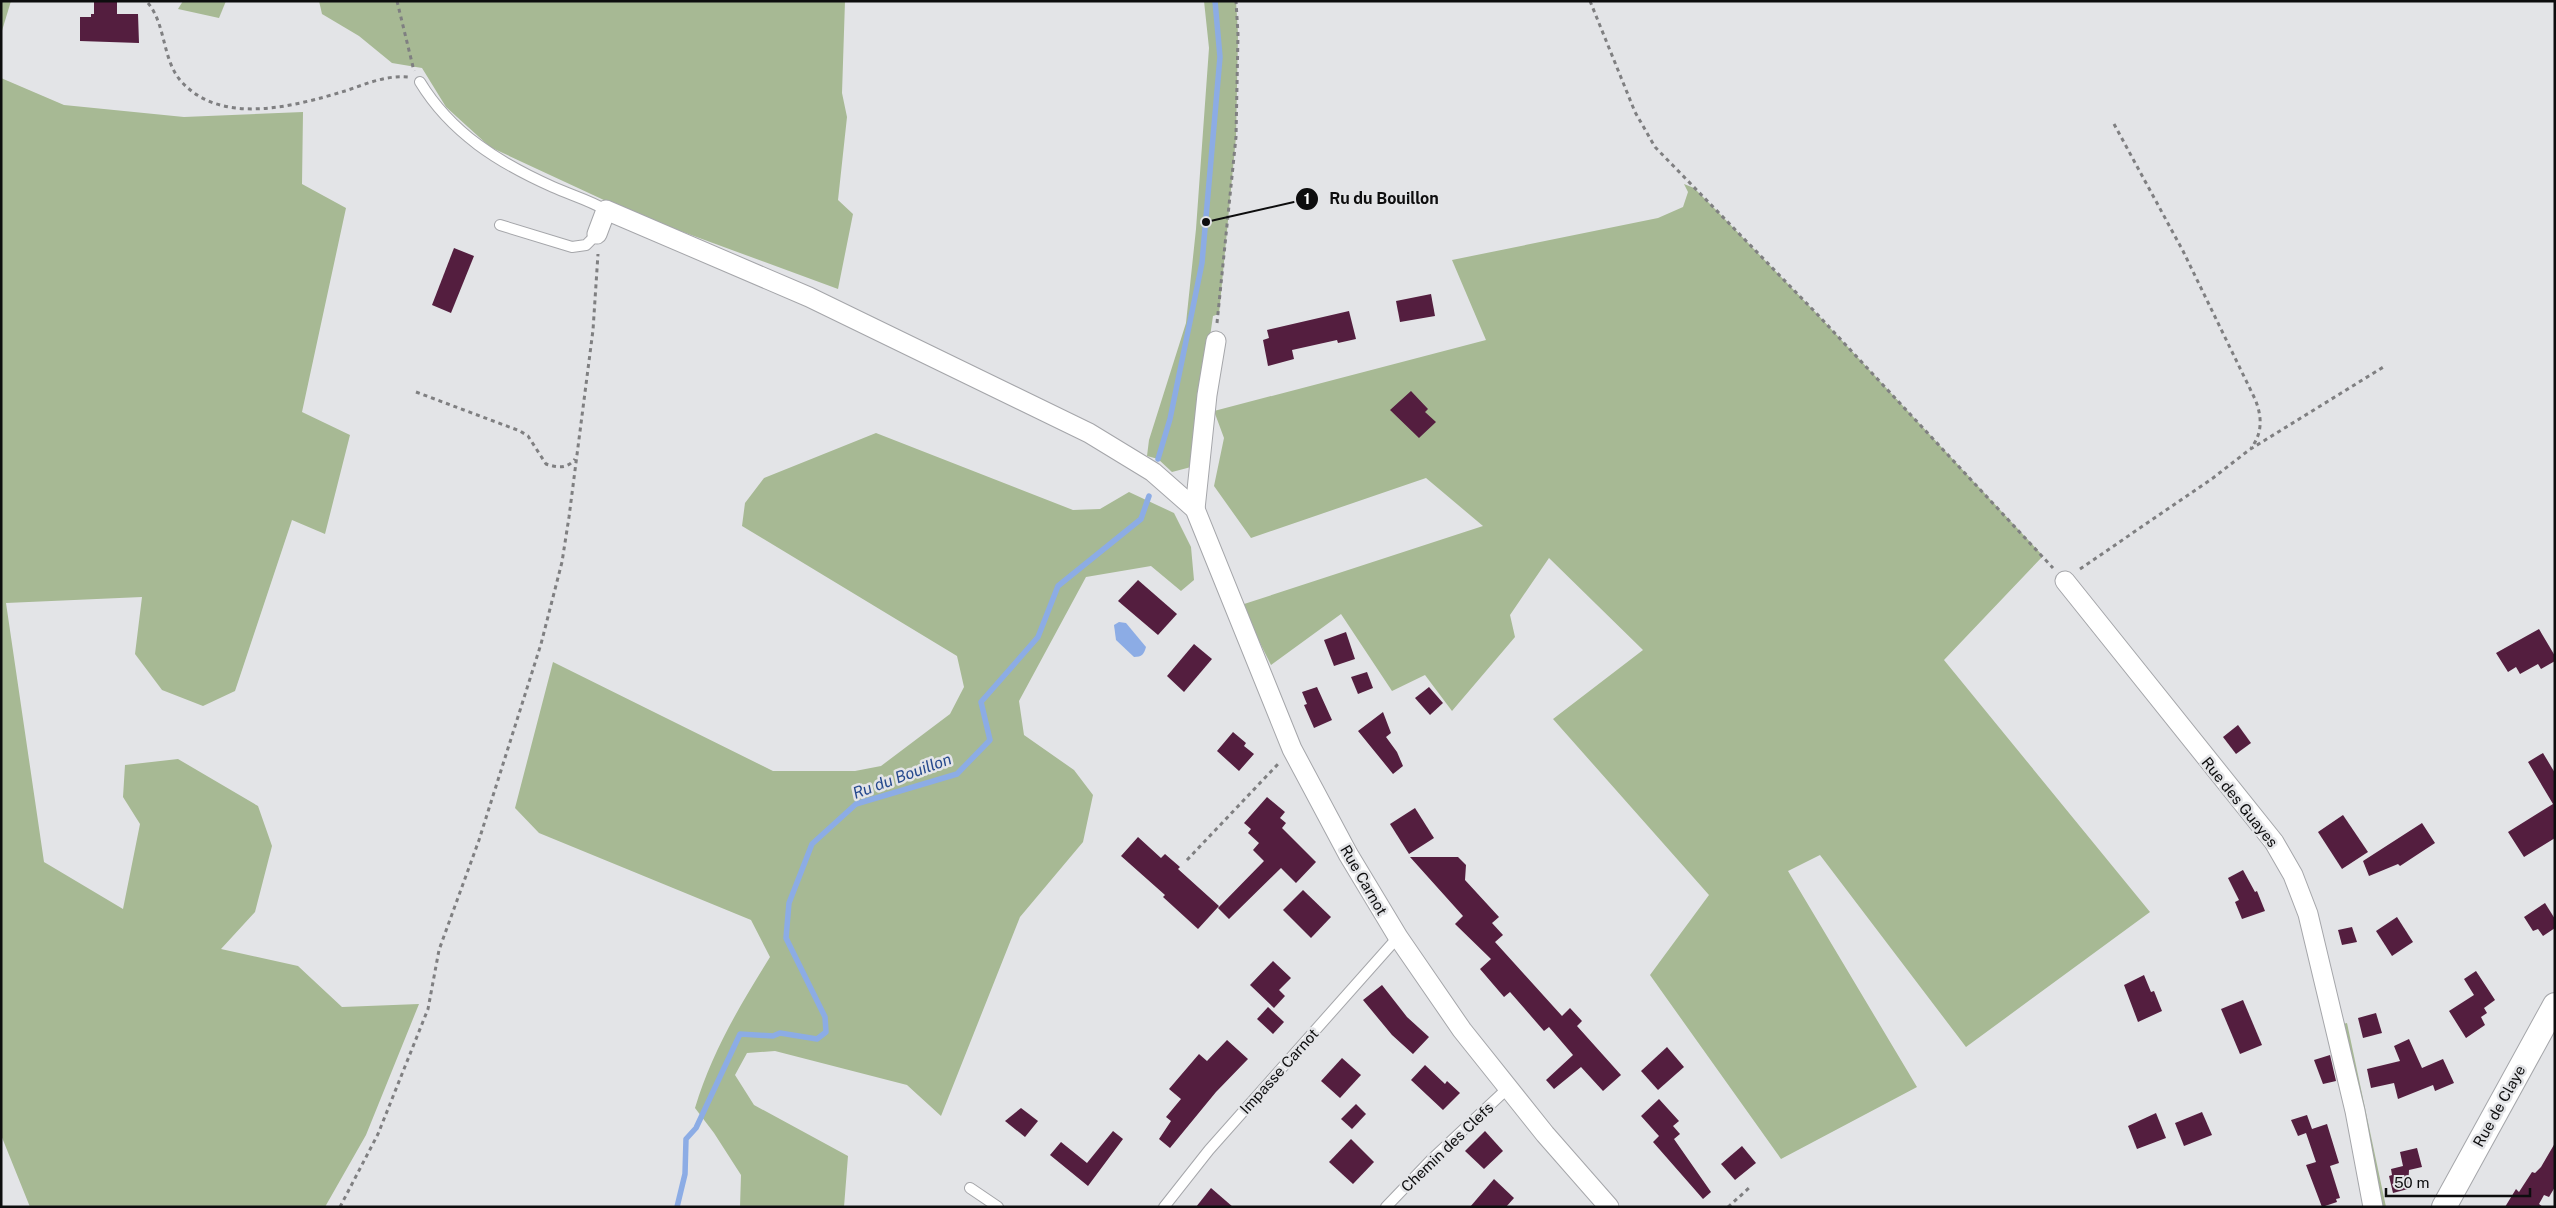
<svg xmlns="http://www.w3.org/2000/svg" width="2556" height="1208" viewBox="0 0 2556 1208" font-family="'Public Sans',sans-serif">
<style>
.green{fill:#a7b994}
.water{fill:#8cace5}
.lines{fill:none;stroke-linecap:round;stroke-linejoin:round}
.stream{stroke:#8cace5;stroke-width:5.5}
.building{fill:#541e3f}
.service-casing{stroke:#a5a6aa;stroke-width:12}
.minor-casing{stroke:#a5a6aa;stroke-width:21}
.tertiary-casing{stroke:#a5a6aa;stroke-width:26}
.path{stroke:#7f7f81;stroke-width:3;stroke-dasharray:4 4;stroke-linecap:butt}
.service{stroke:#fff;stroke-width:10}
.minor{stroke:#fff;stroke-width:19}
.tertiary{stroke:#fff;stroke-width:24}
.labels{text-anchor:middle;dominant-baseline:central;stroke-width:5;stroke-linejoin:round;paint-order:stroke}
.street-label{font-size:15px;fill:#0d0d0e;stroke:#e3e4e7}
.water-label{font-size:16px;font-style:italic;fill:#25498d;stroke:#e3e4e7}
.leader{fill:none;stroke:#0d0d0e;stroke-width:2}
.callout-dot{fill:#0d0d0e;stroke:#e3e4e7;stroke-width:2}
.mark-label{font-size:15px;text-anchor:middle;font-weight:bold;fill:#fff}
.callout-label{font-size:16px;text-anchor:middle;font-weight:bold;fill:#0d0d0e;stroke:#e3e4e7;stroke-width:5;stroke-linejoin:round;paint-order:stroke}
</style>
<rect width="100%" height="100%" fill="#e3e4e7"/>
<g class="green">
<path d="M1,1H11L1,34Z"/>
<path d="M183,1H226L219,18L178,9Z"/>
<path d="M319,1H845L842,93L847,117L838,200L853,214L838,289L634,214L490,147L446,107L422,68L392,63L359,36L322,14Z"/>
<path d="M1204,1H1236L1238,34L1236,137L1219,314L1213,316L1191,467L1172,472L1158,459L1147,456L1149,440L1186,323L1196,229L1209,48Z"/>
<path d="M1,78L64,105L184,117L303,112L302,184L346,208L302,412L350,435L325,534L292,520L235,691L203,706L162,690L135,654L142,597L6,603L44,862L123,909L140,824L123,797L125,765L178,759L258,806L272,846L255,912L221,949L298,966L342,1007L419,1004L366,1135L325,1207H30L1,1135Z"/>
<path d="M1684,184L1694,188L1716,210L1818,315L2043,556L1944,660L2150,912L1966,1047L1820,855L1788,871L1917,1087L1781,1159L1650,975L1709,895L1553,719L1643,650L1549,558L1510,615L1515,637L1452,711L1425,675L1392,691L1341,614L1271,665L1241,605L1483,526L1426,478L1251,538L1214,486L1224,438L1214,411L1486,340L1452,260L1658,218L1683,207L1688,192Z"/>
<path d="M876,433L1073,510L1100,509L1129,492L1174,513L1191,547L1194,580L1181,591L1151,566L1086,577L1019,701L1024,735L1074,770L1093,795L1083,842L1020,917L941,1116L907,1085L775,1051L747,1053L735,1075L754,1105L848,1156L844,1207H740L741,1175L714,1133L695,1108C711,1054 740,1005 770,957L751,920L539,833L515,808L553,662L773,771H855L881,766L950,714L964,687L957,656L742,526L745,503L764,478Z"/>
<path d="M2347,1023L2386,1207H2379L2343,1024Z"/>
</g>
<path class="water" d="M1119,622L1126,623L1146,647C1144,654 1142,657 1134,657L1116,640L1114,625Z"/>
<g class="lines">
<g class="stream">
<path d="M1158,459L1170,419L1202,263L1220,57L1215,1"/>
<path d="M677,1207L685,1174L686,1139L696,1128L740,1034L773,1036L780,1033L817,1039L826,1032L825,1017L786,938L789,903L812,844L856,804L957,774L990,740L981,702L1038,637L1058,586L1141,519L1149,496"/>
</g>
</g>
<g class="building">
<path d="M94,1H117V14H138L139,43L80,41V17H91V14H94Z"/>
<path d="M454,248L474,256L451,313L432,305Z"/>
<path d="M1431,294L1435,316L1400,322L1396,301Z"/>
<path d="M1349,311L1356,339L1338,343L1337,340L1292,350L1294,359L1268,366L1263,340L1269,338L1267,330Z"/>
<path d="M1411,391L1428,409L1425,412L1436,422L1419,438L1390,410Z"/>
<path d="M1138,580L1177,614L1158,635L1118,601Z"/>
<path d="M2539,629L2555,656V661L2541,669L2538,664L2520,674L2516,667L2508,672L2496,653Z"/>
<path d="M1346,632L1355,659L1334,666L1324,640Z"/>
<path d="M1194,644L1212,659L1184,692L1167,676Z"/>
<path d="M1367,672L1373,688L1358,694L1351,677Z"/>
<path d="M1317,687L1332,720L1314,728L1304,705L1307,704L1302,692Z"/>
<path d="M1429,687L1443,703L1430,715L1415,698Z"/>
<path d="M1383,712L1391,733L1386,737L1397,752L1403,766L1393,774L1358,731Z"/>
<path d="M2238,725L2251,743L2236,754L2223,737Z"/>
<path d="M1233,732L1246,743L1244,746L1254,754L1239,771L1217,751Z"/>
<path d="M2543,753L2555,773V838L2524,857L2508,832L2553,804L2528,762Z"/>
<path d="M1267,797L1285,812L1280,818L1286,823L1282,828L1316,862L1296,883L1281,868L1229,919L1218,908L1264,861L1253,850L1259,843L1248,833L1251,829L1244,823Z"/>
<path d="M1415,808L1434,838L1409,854L1390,824Z"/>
<path d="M2343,815L2368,852L2342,869L2318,832Z"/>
<path d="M2422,823L2435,843L2400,866L2398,864L2369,876L2363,861Z"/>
<path d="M1138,837L1161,858L1165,854L1180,867L1178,869L1219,906L1198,929L1163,897L1165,895L1121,856Z"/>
<path d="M1410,857H1458L1466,865L1465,880L1499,917L1492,923L1503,935L1495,942L1562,1016L1570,1008L1582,1021L1577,1026L1621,1075L1603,1091L1581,1067L1554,1089L1546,1080L1573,1055L1549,1027L1544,1031L1510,992L1504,997L1480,969L1491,959L1455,924L1463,916Z"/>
<path d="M2243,870L2255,892L2257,891L2265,911L2242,919L2235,902L2239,900L2228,878Z"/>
<path d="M1303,890L1331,917L1311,938L1283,910Z"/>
<path d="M2545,903L2555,919V928L2543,936L2538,929L2533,931L2524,917Z"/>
<path d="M2397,917L2413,942L2392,956L2376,931Z"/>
<path d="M2352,927L2357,942L2342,945L2338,930Z"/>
<path d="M1273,961L1291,978L1279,990L1285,996L1274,1008L1250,985Z"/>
<path d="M2476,971L2495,1000L2484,1008L2487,1013L2481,1017L2485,1025L2466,1038L2449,1011L2474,995L2464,979Z"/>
<path d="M2144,975L2151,992L2154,991L2162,1011L2138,1022L2124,985Z"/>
<path d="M1382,985L1407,1017L1429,1037L1413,1054L1392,1035L1363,1000Z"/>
<path d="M2243,1000L2262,1045L2240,1054L2221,1009Z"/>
<path d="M1268,1007L1284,1022L1273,1034L1257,1019Z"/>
<path d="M2376,1013L2382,1033L2363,1038L2358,1018Z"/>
<path d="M2409,1039L2422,1068L2443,1059L2454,1083L2435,1091L2433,1085L2398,1099L2394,1083L2371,1088L2367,1069L2400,1061L2394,1046Z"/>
<path d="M1227,1040L1248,1059L1216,1092L1170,1148L1159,1139L1171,1121L1166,1117L1181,1099L1169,1089L1199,1054L1207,1061Z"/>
<path d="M1667,1047L1684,1067L1658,1090L1641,1071Z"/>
<path d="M2330,1055L2336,1081L2323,1084L2314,1060Z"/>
<path d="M1342,1058L1361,1075L1340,1098L1321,1081Z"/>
<path d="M1425,1065L1445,1084L1447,1081L1460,1093L1443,1110L1411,1080Z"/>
<path d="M1659,1099L1679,1121L1673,1126L1680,1134L1674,1139L1711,1192L1703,1199L1653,1142L1659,1136L1641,1116Z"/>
<path d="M1356,1104L1366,1114L1352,1129L1341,1119Z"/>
<path d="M1021,1108L1038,1121L1025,1137L1005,1121Z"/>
<path d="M2202,1112L2212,1135L2184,1146L2175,1123Z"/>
<path d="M2156,1113L2166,1138L2137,1149L2128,1126Z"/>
<path d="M2307,1115L2312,1129L2327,1124L2339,1163L2330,1166L2340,1198L2336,1199L2337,1202L2322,1207L2306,1165L2316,1162L2306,1133L2298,1136L2291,1120Z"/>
<path d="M1113,1131L1123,1139L1088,1186L1050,1155L1061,1142L1087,1163Z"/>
<path d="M1485,1131L1503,1151L1484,1169L1465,1151Z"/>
<path d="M1351,1139L1374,1162L1353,1184L1329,1162Z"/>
<path d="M2555,1143V1187L2549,1197L2544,1195L2539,1204L2543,1207H2505L2516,1189L2519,1192L2532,1172L2535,1173L2541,1167Z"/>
<path d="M1742,1146L1756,1163L1735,1180L1721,1164Z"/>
<path d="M2417,1148L2422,1167L2409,1170L2408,1189L2393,1193L2389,1176L2392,1175L2391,1169L2403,1166L2400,1152Z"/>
<path d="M1494,1179L1514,1198L1506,1207H1470Z"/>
<path d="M1211,1188L1233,1207H1196Z"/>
</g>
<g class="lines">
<g class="service-casing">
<g id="service">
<path d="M420,82C451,133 499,163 553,187C571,195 589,200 606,210"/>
<path d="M500,225L572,247L586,245L597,234"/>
<path d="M970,1188L998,1207"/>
<path d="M1164,1207L1209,1150L1398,937"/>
<path d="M1386,1207L1431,1160L1508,1088"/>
</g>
</g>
<g class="minor-casing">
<g id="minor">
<path d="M597,234L606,210L809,297L1089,433L1153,472L1195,509L1292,749L1348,854L1398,937L1462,1030L1545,1134L1609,1207"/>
<path d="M1195,509L1207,395L1216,341"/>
<path d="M2065,581L2274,842L2293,875L2308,914L2355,1111L2373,1207"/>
</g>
</g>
<g class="tertiary-casing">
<path id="tertiary" d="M2444,1207L2555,1005"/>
</g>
<g class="path">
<path d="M397,1L414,71"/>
<path d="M1590,1L1635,112L1655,147L1818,315L2053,568"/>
<path d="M148,3C166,25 162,58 180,80C220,127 295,106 345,91C366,84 386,75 408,77"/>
<path d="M2114,124L2183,251L2255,399C2262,416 2263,433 2251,448"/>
<path d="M1217,323L1236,137L1238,34L1236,1"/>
<path d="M416,392L520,431L528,436L546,464C558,468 567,469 575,459"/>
<path d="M2080,569L2213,478L2249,450L2385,366"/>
<path d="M1187,860L1279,763"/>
<path d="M340,1207L378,1134L428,1009L439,950L479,840L541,644L562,562L569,517L593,330L598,254"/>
<path d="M1728,1207L1749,1188"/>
</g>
<use href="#service" class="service"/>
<use href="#minor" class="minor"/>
<use href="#tertiary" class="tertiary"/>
</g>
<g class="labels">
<g class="street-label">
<text transform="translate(2240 802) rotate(51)">Rue des Guayes</text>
<text transform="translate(1364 880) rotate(60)">Rue Carnot</text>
<text transform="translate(1279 1071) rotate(-48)">Impasse Carnot</text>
<text transform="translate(2499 1106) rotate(-61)">Rue de Claye</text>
<text transform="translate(1447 1147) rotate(-44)">Chemin des Clefs</text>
</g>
<g class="water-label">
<text transform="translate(902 776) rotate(-20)">Ru du Bouillon</text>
</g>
</g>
<path class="leader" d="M1206 222L1307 199"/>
<g class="callout-dot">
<circle cx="1206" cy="222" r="5"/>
<circle cx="1307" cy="199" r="12"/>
</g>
<g class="mark-label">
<text x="1307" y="204">1</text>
</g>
<g class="callout-label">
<text x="1384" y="204">Ru du Bouillon</text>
</g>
<rect width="2556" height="1208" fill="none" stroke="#0d0d0e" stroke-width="5"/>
<path d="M2386 1188v8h144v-8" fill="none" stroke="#0d0d0e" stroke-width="2.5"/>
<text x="2394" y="1188" font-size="15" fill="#0d0d0e" stroke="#e3e4e7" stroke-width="4" paint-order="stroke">50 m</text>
</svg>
